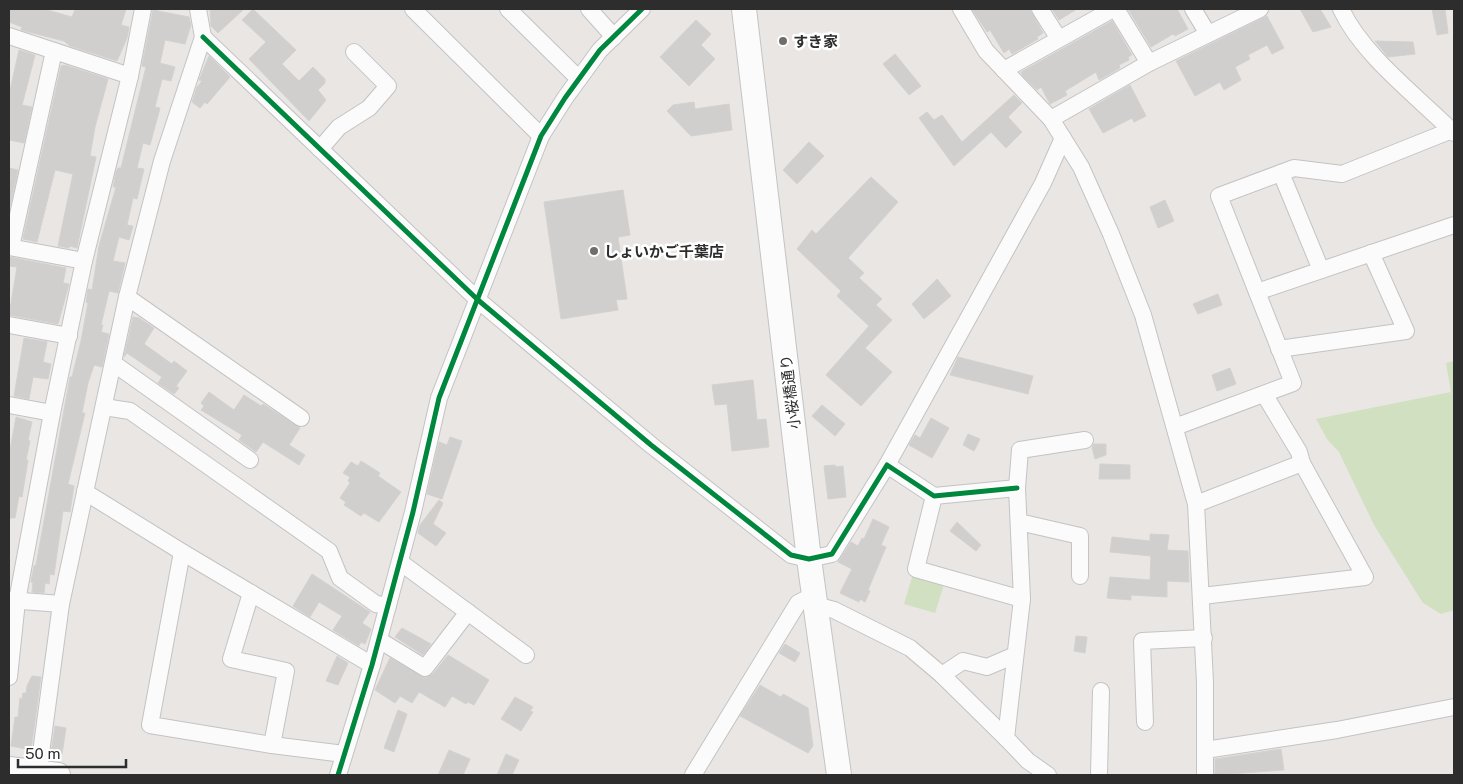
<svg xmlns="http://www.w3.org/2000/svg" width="1463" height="784" viewBox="0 0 1463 784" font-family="'Public Sans','Noto Sans JP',sans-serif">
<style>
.green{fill:#d1e0c1}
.building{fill:#d1cfcd;stroke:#d4d2d0}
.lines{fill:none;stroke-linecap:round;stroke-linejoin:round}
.street-casing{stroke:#c4c3c4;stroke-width:18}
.secondary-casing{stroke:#c4c3c4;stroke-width:26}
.street{stroke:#fcfbfb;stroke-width:16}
.secondary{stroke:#fcfbfb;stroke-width:24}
.cycleway-casing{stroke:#fff;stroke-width:8}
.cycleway{stroke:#00873e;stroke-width:5}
.poi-dot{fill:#6f6e6d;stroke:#fff;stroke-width:2}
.labels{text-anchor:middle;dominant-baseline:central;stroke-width:5;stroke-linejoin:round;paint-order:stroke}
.poi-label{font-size:15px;font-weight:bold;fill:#2d2d2d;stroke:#fff;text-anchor:start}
.street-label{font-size:15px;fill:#2d2d2d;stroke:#fff}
</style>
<rect width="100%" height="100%" fill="#e9e6e4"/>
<g class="green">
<path d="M1454,361V610L1441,614L1423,603L1374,525L1339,452L1327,439L1316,419L1451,392L1446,363Z"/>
<path d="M913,574L944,584L935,613L904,604Z"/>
</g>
<g class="building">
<path d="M9,9H44L72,17L75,9H126L121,25L129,27L127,38L117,61L70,46L64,41L21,30L22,27L9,22Z"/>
<path d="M210,9H244L218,33L211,26Z"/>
<path d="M253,9L296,50L282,64L299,81L313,67L325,79V83L318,90L326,100L309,121L249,59L266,42L242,20Z"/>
<path d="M972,9H1027L1031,11L1043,33L1037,37L1038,39L1012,54L1009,49L1004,53L990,30L987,32Z"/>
<path d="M1052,9H1077L1059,20Z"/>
<path d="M1128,9H1177L1188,29L1175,36L1173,34L1151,47Z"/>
<path d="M1300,9H1320L1331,27L1313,32Z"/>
<path d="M1432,9H1445L1448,33L1437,35Z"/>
<path d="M153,10L189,17L191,25L185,44L165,40L160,63L175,67L171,81L162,79L155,107L160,108L150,145L143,143L137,168L144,169L137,199L133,198L127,225L133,226L129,240L119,237L113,261L125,263L118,293L109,291L101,325H103L101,332L109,334L102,367L94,365L88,383L82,413H85L68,484L74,486L70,512L63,511L54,575L50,574L49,584L45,583L44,593L32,592L33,583L31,582L34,566L36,565L70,377H72L81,341L88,303L86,302L88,289L92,290L99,246L116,187H113L116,172L118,168H121L146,67L142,66Z"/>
<path d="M1267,16L1284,48L1272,54L1267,45L1248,55L1250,59L1235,67L1241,80L1224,90L1220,82L1195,96L1176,61Z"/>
<path d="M696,20L711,34L701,45L715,59L689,86L660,57Z"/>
<path d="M1112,21L1132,55L1128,57L1129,60L1119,65L1120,68L1099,80L1096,72L1065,91L1067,95L1050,104L1041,87L1037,90L1023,76L1021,72Z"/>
<path d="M1375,41L1413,42L1415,54L1388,57Z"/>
<path d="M19,50L35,55L22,105L32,107L24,143L9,140V95Z"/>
<path d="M895,54L921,86L909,95L883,64Z"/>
<path d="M209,56L230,77L207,104L205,102L200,108L192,102L197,87L202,81L199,80Z"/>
<path d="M65,65L108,79L95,127L90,156L96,157L77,248L70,246L69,248L58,246L73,174L55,170L37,242L23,239L61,66Z"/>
<path d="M1130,85L1146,116L1134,122L1132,118L1103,133L1089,109Z"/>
<path d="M1014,95L1022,103L1008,117L1022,132L1006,148L991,132L954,166L919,118L927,112L934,120L942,115L962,142Z"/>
<path d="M694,102L695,109L729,104L732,130L691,136L667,111L673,105Z"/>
<path d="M809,142L824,156L797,184L783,170Z"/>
<path d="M9,168L18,170L9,211Z"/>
<path d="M871,177L898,202L848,258L864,273L859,278L882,299L876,305L892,320L865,348L892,372L861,406L826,375L869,326L837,296L841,291L797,249L812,230L816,234Z"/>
<path d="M623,190L630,235L618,237L627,299L616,300L618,310L561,319L544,202Z"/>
<path d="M1165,200L1174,221L1158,228L1150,207Z"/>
<path d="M9,257L66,268L63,283L69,284L58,324L9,315L17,267L9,266Z"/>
<path d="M937,279L951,296L924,319L912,304Z"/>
<path d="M1218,294L1222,305L1198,314L1193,304Z"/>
<path d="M133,317L139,318L154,328L144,344L172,364L174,361L187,371L176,386L179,388L174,394L158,383L162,377L127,353L124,357Z"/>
<path d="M24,338L47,342L43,362L51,364L48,379L33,377L29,399L14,396Z"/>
<path d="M958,357L1033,376L1028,394L950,375Z"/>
<path d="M1230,368L1236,384L1217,391L1212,375Z"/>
<path d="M753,380L757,420L766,419L769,447L732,451L727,404L715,405L712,385Z"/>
<path d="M209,392L234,410L244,395L261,406L263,404L300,428L289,445L305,455L299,465L263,442L256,452L239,440L242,435L201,410L204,406L201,403Z"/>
<path d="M822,405L845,424L835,436L812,416Z"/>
<path d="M16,417L32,422L28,440L30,441L26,460H28L22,497L19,496L15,518H9V456Z"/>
<path d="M931,418L949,428L932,458L909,445L915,435L920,438Z"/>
<path d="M968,434L980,439L974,451L963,445Z"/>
<path d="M450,437L462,441L442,499L427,494L439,442L447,445Z"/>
<path d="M1094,444H1106V455L1095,459L1092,447Z"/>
<path d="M361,461L380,473L378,476L401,492L379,522L364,513L361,516L344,505L346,502L340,498L350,483L348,481L350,477L343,473L351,462L358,466Z"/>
<path d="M1100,464L1130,465V479H1099Z"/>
<path d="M835,465L836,467L843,466L846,497L828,499L824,466Z"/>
<path d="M439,500L443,503L433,524L446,533L436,546L418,533L420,525Z"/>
<path d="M873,519L889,527L881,545L886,547L868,590L870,591L865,602L860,599L859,602L840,593L852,569L838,562L851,542L858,546L862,538L864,539Z"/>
<path d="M957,522L981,545L976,551L950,531Z"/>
<path d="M1150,534L1169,535L1167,550L1188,551L1189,582L1167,581V597L1131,595V600L1107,598L1110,577L1150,580L1151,556L1110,552L1112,537L1150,541Z"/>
<path d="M312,574L370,612L362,623L371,629L365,644L361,642L359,646L333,630L342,616L319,602L310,617L293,606Z"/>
<path d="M402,628L431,644L423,655L395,637Z"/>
<path d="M1076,636L1087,637L1085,653L1074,651Z"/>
<path d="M785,644L800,653L795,662L779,653Z"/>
<path d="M448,655L489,680L474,705L468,702L466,704L452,696L445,707L419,692L412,703L400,696L395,703L375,690L390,658L425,678L433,674Z"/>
<path d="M337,656L348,663L338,685L326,681Z"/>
<path d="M32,676L41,677L31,750L11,746L15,717H18L20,698L22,699L23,693H26L27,686Z"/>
<path d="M760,685L781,697L783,694L808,708L813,746L808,753L740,716Z"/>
<path d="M515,697L533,707L530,711L533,712L521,731L501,719Z"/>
<path d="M398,710L407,714L394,752L384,748Z"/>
<path d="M55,726L66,728L62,754L51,753Z"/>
<path d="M1281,749L1284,770L1215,775V759Z"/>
<path d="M449,750L470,759L463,775H438Z"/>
<path d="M506,754L519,760L512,775H497Z"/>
</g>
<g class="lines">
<g class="street-casing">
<g id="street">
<path d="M413,9L541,136"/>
<path d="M508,9L579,79"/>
<path d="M589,9L614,37"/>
<path d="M961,9L986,51L1051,119L1081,167L1111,234L1143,315L1196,504L1205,682V775"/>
<path d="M1040,9L1059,39"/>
<path d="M1116,9L1149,63"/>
<path d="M1193,9L1208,34"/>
<path d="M1341,9C1363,56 1417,96 1454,133"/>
<path d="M9,36L130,76"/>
<path d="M203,37L478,300L651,445L791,555L809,559L832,554L887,465L934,496L1017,488"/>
<path d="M1004,70L1113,9"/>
<path d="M1051,119L1149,63L1260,9"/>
<path d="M320,149L339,127L369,108L388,86L354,52"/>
<path d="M1281,173L1321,270"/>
<path d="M9,247L84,261"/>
<path d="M11,247L54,51"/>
<path d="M1257,292L1454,225"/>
<path d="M127,297L301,418"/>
<path d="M9,325L69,336"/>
<path d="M1279,349L1406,331L1371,253"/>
<path d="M113,363L250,460"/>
<path d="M9,405L52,413"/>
<path d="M104,407L130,411L329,551L340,578L376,604L388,606"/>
<path d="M1175,427L1293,383L1219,196L1294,168L1342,174L1452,130"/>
<path d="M887,465L1043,183L1063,138"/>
<path d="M85,492L182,552L372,665"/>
<path d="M934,496L916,569L1022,599"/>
<path d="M1196,504L1302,463L1299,452L1264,394"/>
<path d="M1019,522L1080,536V576"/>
<path d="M182,552L150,725L272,745L344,754"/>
<path d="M400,562L526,655"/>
<path d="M251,593L231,659L286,671L272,745"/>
<path d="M1202,596L1365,577L1302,463"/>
<path d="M9,600L61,604"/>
<path d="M815,605L834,610L910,648L942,675"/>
<path d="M379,640L425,668L468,612"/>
<path d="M9,677L17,601L52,413L84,261L130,76L143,9"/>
<path d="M1145,722L1142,641L1204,638"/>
<path d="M1006,738L942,675L963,661L987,667L1015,655"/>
<path d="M1205,750L1337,730L1454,707"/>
<path d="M38,775L61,604L127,297L162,161L203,37L198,9"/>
<path d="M338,775L372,665L413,512L439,398L541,136L565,98L600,50L642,9"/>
<path d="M693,775L798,603L814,595"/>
<path d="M1048,775L1028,761L1006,738L1022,599L1017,488L1020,450L1085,440"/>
<path d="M1099,775L1101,691"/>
</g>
</g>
<g class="secondary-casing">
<g id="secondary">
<path d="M744,9L809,559L839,775"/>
<path d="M9,769L58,775"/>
</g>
</g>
<use href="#street" class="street"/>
<use href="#secondary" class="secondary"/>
<g class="cycleway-casing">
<g id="cycleway">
<path d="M203,37L478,300L651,445L791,555L809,559L832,554L887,465L934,496L1017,488"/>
<path d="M338,775L372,665L413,512L439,398L541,136L565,98L600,50L642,9"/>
</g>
</g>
<use href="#cycleway" class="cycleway"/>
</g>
<g class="poi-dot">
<circle cx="783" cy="41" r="5"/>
<circle cx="594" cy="251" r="5"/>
</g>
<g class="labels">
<g class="poi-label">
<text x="793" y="41">すき家</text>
<text x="604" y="251">しょいかご千葉店</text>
</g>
<g class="street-label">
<text transform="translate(790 392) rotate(-97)">小桜橋通り</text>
</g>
</g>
<rect width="1463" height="784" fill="none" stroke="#2d2d2d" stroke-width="20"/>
<path d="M18 759v8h108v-8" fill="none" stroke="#2d2d2d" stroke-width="2.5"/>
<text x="25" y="759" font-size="15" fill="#2d2d2d" stroke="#ffffff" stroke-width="4" paint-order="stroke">50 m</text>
</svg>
